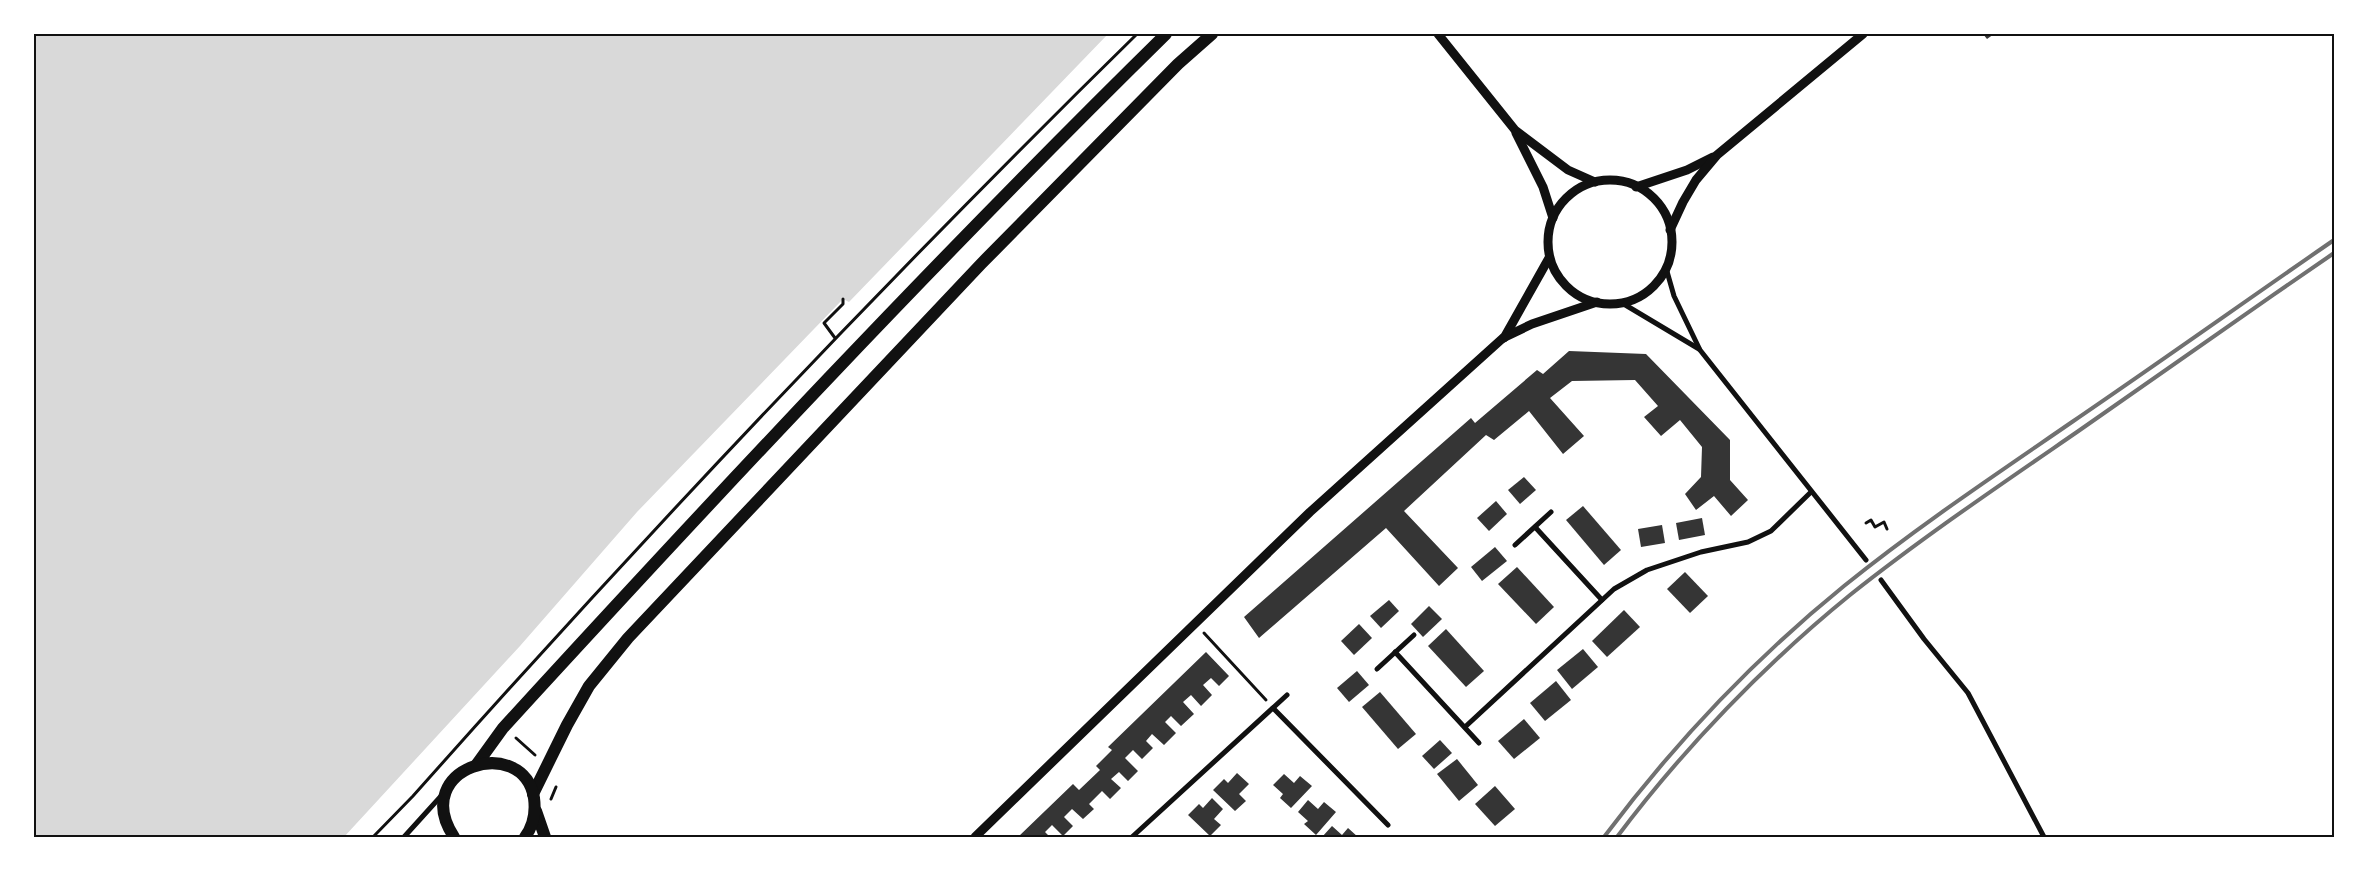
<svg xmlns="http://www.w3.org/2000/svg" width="2368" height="871" viewBox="0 0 2368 871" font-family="'Nunito Sans',sans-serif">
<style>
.water{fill:#d9d9d9}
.building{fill:#353535}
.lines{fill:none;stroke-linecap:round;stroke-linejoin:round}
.path{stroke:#111;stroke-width:3}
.minor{stroke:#111;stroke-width:5}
.tertiary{stroke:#111;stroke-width:9}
.primary{stroke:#111;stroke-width:12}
.rail{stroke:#707070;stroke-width:4}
.neatline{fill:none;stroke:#111;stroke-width:2}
</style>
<rect width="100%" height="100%" fill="#fff"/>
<path class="water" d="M34,34H1108L849,302L843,299L637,512L520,646L344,837H34Z"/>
<g class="building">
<path d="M1983,34H1994L1987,39Z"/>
<path d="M1569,351L1646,354L1730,440V480L1748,500L1731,516L1714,496L1696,510L1685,494L1701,477L1702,447L1680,420L1661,436L1644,417L1658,406L1635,380L1572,381L1550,398L1584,436L1563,454L1529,411L1494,440L1486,435L1404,511L1458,568L1439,586L1386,528L1259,638L1244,617L1471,418L1475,423L1537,370L1543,374Z"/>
<path d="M1524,477L1536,490L1520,504L1508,490Z"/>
<path d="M1496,501L1507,514L1489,531L1477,518Z"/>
<path d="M1583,506L1621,550L1604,565L1566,520Z"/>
<path d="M1702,518L1705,535L1679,540L1676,523Z"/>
<path d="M1662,525L1665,543L1641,547L1638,529Z"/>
<path d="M1495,547L1507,561L1482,581L1471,567Z"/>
<path d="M1517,567L1554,607L1536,624L1498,584Z"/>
<path d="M1685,572L1708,596L1690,613L1667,589Z"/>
<path d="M1389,600L1399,611L1381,628L1370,616Z"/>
<path d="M1429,606L1442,619L1423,637L1411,624Z"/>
<path d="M1624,610L1640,627L1607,657L1592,641Z"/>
<path d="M1359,624L1372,638L1354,655L1341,641Z"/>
<path d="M1446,629L1484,671L1466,687L1428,646Z"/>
<path d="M1583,649L1598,667L1572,689L1557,670Z"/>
<path d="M1206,652L1229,676L1219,686L1211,678L1203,685L1212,695L1201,706L1191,695L1183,702L1194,714L1181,726L1171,716L1165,722L1176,733L1164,745L1152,734L1146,741L1153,748L1142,759L1133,750L1125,758L1138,771L1128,781L1119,772L1111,779L1121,788L1110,799L1102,791L1089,804L1094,809L1083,819L1072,809L1064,817L1073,826L1063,836L1052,825L1045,832L1050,837H1018L1073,784L1079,790L1100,770L1096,766L1112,750L1108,747Z"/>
<path d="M1357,671L1369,685L1349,702L1337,688Z"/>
<path d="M1556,681L1571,700L1545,721L1530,703Z"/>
<path d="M1380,692L1416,734L1398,749L1362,707Z"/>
<path d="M1524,719L1540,738L1514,759L1498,741Z"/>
<path d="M1440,740L1452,753L1434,769L1422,756Z"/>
<path d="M1457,759L1478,785L1459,801L1437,774Z"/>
<path d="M1237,773L1249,784L1239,794L1246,801L1235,811L1213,790L1224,779L1228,783Z"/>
<path d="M1284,774L1294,783L1300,776L1312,786L1291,808L1280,798L1283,794L1273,785Z"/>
<path d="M1495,786L1515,809L1495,826L1475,804Z"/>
<path d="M1212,798L1223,809L1214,819L1221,825L1210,836L1188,815L1199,804L1203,808Z"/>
<path d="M1308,800L1318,809L1324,802L1336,812L1316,835L1304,824L1308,821L1298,812Z"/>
<path d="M1332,826L1342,835L1348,828L1358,837H1322Z"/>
</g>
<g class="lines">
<g class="path">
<path d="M835,338L824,323L843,304V299"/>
<path d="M1866,523L1871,520L1875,527L1884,522L1887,529"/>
<path d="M1204,633L1266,700"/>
<path d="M516,738L535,755"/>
<path d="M551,799L556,787"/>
<path d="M373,837L413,796C646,534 887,279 1137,34"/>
</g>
<g class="minor">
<path d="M1666,268L1674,296L1700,350L1866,560"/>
<path d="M1622,303L1699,349"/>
<path d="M1535,527L1602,600"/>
<path d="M1515,545L1551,512"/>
<path d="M1881,580L1924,639L1968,693L2044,837"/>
<path d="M1395,652L1479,743"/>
<path d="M1377,669L1414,635"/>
<path d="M1273,708L1388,825"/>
<path d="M1465,727L1614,589L1647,570L1701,552L1748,542L1771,531L1811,492"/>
<path d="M404,837L442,795"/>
<path d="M1132,837L1287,695"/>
</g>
<g class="tertiary">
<path d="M1438,34L1515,130L1568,170L1595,182"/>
<path d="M1516,133L1543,187L1553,218"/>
<circle cx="1610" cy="242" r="62"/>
<path d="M1636,187L1687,170L1713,157"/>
<path d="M1670,230L1683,202L1696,180L1717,155L1863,34"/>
<path d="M1504,338L1549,258"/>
<path d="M975,837L1310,512L1503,338L1532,324L1597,302"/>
</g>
<g class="primary">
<path d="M477,764L503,728C719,492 938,258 1166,34"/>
<path d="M533,794L567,725L589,686L628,638L981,264L1178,64L1212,34"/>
<path d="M536,811L545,837"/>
<path d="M454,837C408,767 523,733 534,798C536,813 534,825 525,837"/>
</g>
<g class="rail">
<path d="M1604,837C1673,745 1754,659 1844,586C1917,527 1995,475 2072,422C2160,362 2247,300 2334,240"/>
<path d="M1617,837C1683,749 1765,664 1850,595C1923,537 2000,485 2077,432C2163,372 2248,312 2334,253"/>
</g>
</g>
<rect width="2368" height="871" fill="none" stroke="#ffffff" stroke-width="70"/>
<rect x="35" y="35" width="2298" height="801" class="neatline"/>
</svg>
